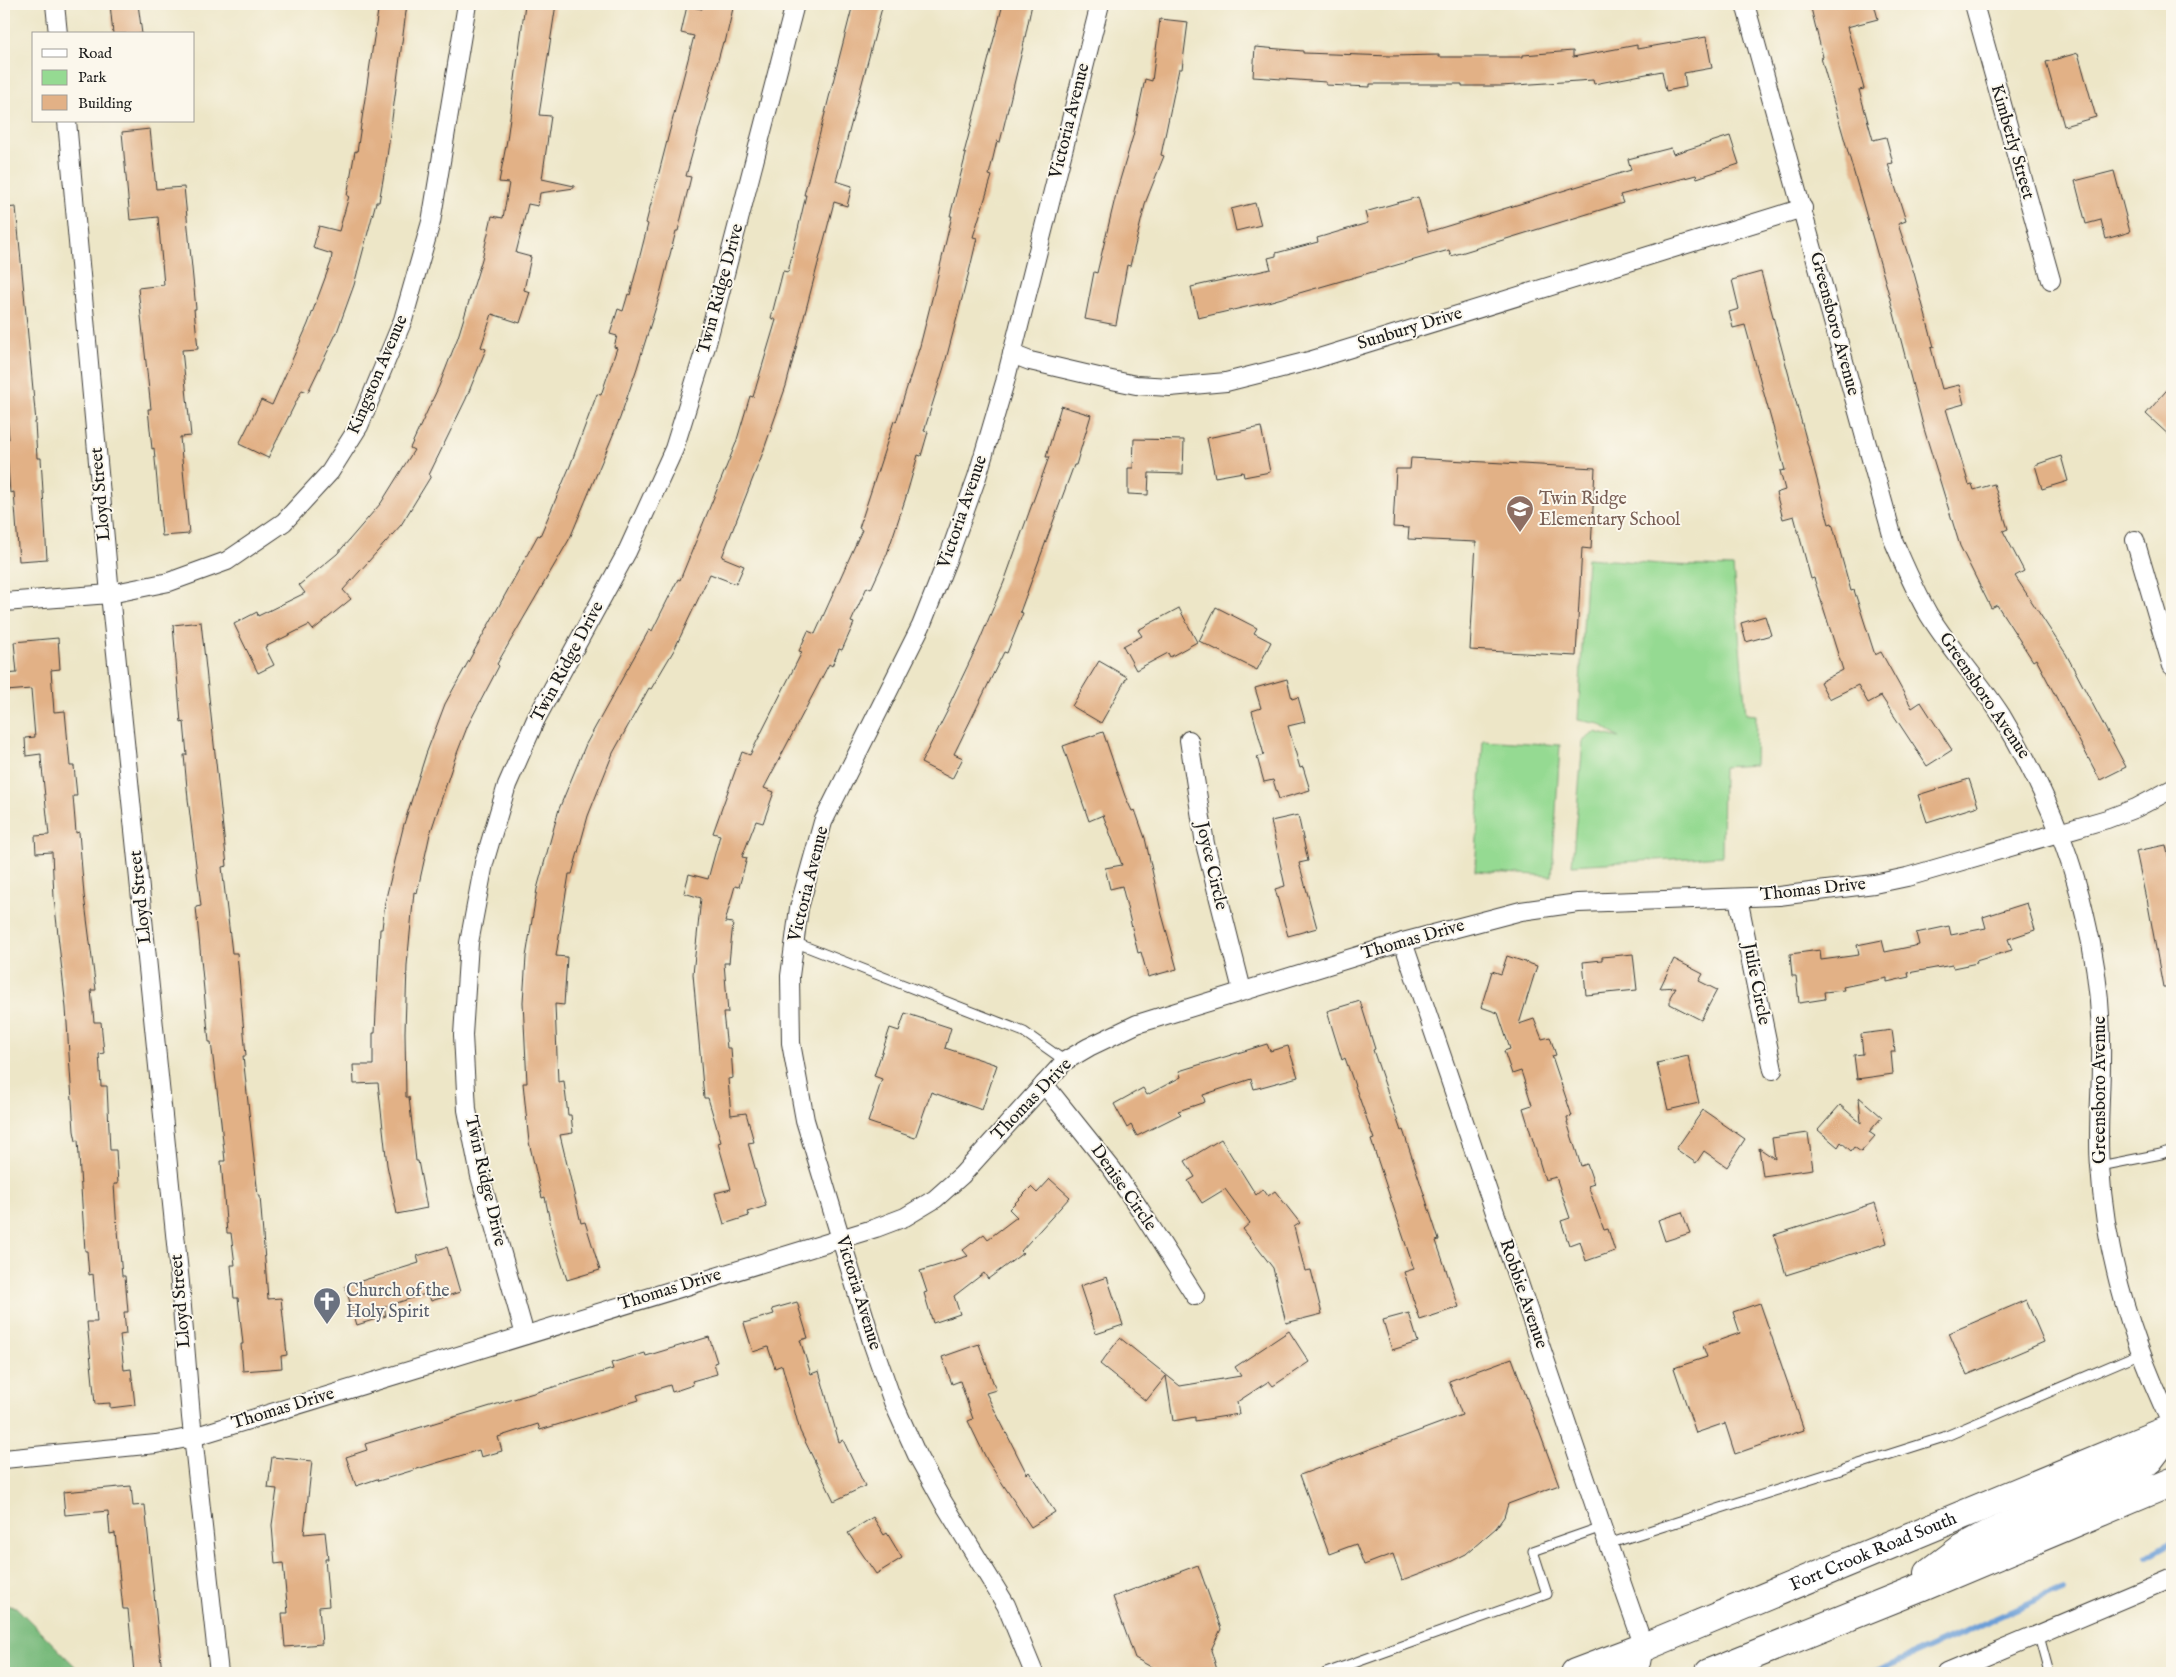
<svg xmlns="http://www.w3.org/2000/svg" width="2176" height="1677" viewBox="0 0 2176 1677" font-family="'IM FELL English',serif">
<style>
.green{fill:#95da92;stroke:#587b57}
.forest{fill:#78ba7c;stroke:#4a6b4c}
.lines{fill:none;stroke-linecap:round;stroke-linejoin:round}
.stream{stroke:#6c9fd7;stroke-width:6}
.building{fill:#e2b186}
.service-casing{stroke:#3b3a36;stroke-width:11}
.minor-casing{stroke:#3b3a36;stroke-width:20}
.primary-casing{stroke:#3b3a36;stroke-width:30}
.service{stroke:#fff;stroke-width:9}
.minor{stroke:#fff;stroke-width:18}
.primary{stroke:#fff;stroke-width:28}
.labels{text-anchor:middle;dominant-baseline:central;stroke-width:4;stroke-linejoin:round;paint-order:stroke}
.street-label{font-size:18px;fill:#1c1c1c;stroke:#fbf7ec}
.education-label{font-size:18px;fill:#785e54;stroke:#fbf7ec;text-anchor:start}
.worship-label{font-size:18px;fill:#5b616d;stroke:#fbf7ec;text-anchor:start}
</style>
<rect width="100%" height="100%" fill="#fbf7ec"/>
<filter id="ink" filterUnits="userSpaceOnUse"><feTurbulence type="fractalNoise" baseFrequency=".02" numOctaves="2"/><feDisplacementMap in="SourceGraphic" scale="10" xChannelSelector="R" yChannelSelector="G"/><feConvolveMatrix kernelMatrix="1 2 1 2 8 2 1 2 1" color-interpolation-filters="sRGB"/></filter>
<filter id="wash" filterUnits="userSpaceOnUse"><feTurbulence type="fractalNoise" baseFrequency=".0096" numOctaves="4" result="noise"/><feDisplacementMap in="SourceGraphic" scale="20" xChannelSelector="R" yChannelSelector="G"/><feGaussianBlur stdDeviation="1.12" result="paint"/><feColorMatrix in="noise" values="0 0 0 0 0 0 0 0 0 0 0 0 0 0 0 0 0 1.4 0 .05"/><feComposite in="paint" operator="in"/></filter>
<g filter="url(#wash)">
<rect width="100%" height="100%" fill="#ede6c7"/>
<g class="green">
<path d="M1587,558L1673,565L1733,567L1746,714L1756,715L1755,765L1723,767L1722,856L1572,865L1583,741L1595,732L1619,738L1600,724L1578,720Z"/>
<path d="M1483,740L1560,745L1552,876L1475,871Z"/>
</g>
<path class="forest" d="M4,1605L16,1607L82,1673H4Z"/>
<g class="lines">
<g class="stream">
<path d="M2147,1556L2172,1542"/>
<path d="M1872,1673L2062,1589"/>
</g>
</g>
<g id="blocks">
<g class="building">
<path d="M110,4H138L142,34H113Z"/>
<path d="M379,4H407L387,157L379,202H376L354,285L337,332L308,392L302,390L268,458L239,444L261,400L272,405L308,324L331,262L332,254L313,248L319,226L339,231L349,196H347L355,151L357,152Z"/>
<path d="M525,4H556L539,115L551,116L542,179L574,186V188L540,193L538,206L528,204L516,253L531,257L524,290L530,292L520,323L492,314L481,347L486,349L466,399L429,475L431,476L401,525L343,590L351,599L313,630L309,625L265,647L274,665L258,673L234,624L257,612L258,616L305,593L299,585L337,554L381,503L414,450L410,448L439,386L458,337L482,259L492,216L503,218L509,183L499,182L507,140Z"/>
<path d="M703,4H734L725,43L723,42L686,176L691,177L678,231H676L660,294L637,368L620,418L570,538L497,664L499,666L468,725L454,761L430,834L417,893L414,892L407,965L405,1032L406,1097H409L416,1161H418L427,1208L397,1214L387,1165L378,1083L354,1084L353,1065H373V1033H375L380,929H382L385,902L404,824L426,754L445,704L538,535L540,536L570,466L597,394L601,395L617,348L614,347L617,336L610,334L618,309L623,311L628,294L630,295L648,224L646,223L694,36L681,33L687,6L702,9Z"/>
<path d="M853,4H883L836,181L852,186L847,206L834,202L786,386L762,455L722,557L744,566L736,584L710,574L674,650L651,689L649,688L613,753L588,816L572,874H569L556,956L567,957L564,1005L555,1004L558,1082L564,1081L568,1115H571L573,1133L560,1135L581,1223L585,1222L600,1270L567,1280L552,1232L545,1197L542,1198L529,1142L523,1083H527L523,1002L526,957L537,889L559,809L586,744L649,630L652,631L678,579L680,580L736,443L750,396L753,397L776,320L771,318L783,271L788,272L806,195H804Z"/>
<path d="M1003,4H1032L1023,47L1000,142L997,141L989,175L992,176L973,237L977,238L970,268L944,367L924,431L928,432L921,456L918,455L905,500L887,554L871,589L867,587L851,622L854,623L842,650L839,649L832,666L829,664L764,788L774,792L763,823L756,821L742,857L747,858L739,887L735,886L725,922L733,923L729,963H724L728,1013H723L727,1048H731L733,1078L728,1079L731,1115L746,1113L754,1142L748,1143L766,1206L747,1212L749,1216L724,1224L715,1193L731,1189L718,1143L721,1142L708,1098H704L693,974L701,898L684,893L689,874L708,879L720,835L713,833L742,752L750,755L802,652L799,651L808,631L815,634L862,530L859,528L894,421L896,422L920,346L937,279L952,216H950L966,154L964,153Z"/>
<path d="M1810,4H1874L1878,19L1847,27L1864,89L1859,90L1873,140L1886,137L1893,163L1888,164L1906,221L1898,224L1914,273L1934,347L1931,348L1942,389L1959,385L1964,404L1946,409L1969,485L1972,484L1974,490L1994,484L2008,529L2003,531L2024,571L2015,576L2066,654L2126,767L2100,780L2036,659L2033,661L1997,605L1991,608L1960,546L1924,429L1890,298L1821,58L1823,57Z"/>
<path d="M1160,19L1188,22L1182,69H1179L1161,155L1164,156L1146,201L1130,266L1127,265L1116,325L1085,319L1094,272L1097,273L1117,190L1133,136L1145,79L1152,81Z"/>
<path d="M1706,37L1712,68L1684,73L1686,87L1666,91L1662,71L1594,84L1593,80L1501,86H1462V84H1370V87L1326,85V82L1253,77L1255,47L1303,51V53L1391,56L1439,55V57H1523V55L1573,51V57L1637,45V49Z"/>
<path d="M2078,53L2096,117L2064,126L2046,62Z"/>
<path d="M150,129L156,189L184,187L196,309H194L198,349L182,350L191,436L180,437L189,534L162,536L154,448L152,449L148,409H151L138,288L164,285L158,217L130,220L122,132Z"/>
<path d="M1730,136L1739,164L1697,178L1696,175L1620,195L1623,203L1451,256L1449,250L1268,302L1198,318L1191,287L1271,269L1268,258L1276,256V253L1318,242L1317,238L1368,223L1365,212L1418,197L1428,232L1631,170L1628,159L1671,148L1673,154Z"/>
<path d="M2114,171L2130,232L2106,239L2101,220L2086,224L2075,181Z"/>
<path d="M1255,203L1261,225L1236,231L1231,209Z"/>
<path d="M16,207L36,422H35L37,458H41L47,559L19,561L14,492L10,493L6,439H9L4,380V208Z"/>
<path d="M1761,272L1829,524L1832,523L1851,591L1854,590L1875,655L1881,652L1912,708L1921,702L1952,750L1927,766L1881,696L1868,703L1858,685L1829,699L1820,682L1843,670L1814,578L1811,579L1794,516L1783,519L1776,493L1785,490L1780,471L1785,470L1745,325L1733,328L1729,312L1739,309L1732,280Z"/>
<path d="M2172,384V438L2146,414Z"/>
<path d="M1061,406L1091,415L1076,465H1074L1020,612L1023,613L1007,653L1004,652L954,754L963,758L952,779L921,763L950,706L949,705L979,642L1004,582L1049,457H1046Z"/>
<path d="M1261,427L1270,472L1244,477L1243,472L1215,477L1207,438Z"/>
<path d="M1134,439L1184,440L1183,474L1149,473L1148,495L1128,494V468H1133Z"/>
<path d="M2061,456L2068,481L2042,489L2035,465Z"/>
<path d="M1411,458L1595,468L1591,549L1582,548L1576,656L1470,650L1476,542L1408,539L1409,528L1393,527L1396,469H1410Z"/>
<path d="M1216,607L1257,628L1254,633L1271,642L1257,670L1199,641Z"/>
<path d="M1179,608L1197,642L1170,657L1168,653L1136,670L1123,646L1142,636L1138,630Z"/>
<path d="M1765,616L1771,635L1746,642L1741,623Z"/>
<path d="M201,622L227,866L222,867L232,953H237L246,1056H243L258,1196H260L268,1299L281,1298L287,1355L281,1356L282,1368L243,1371L241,1344H243L238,1298H234L231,1265H235L231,1233H227L221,1161H225L221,1122L211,1042H209L196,907L201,906L188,799L184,755H187L184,722L181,723L173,625Z"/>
<path d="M58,638L60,669L51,670L54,712L65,711L70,766H74L77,796H73L76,833L79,832L84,895L96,990H91L94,1022H101L104,1053L99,1054L101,1086H107L110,1150H116L118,1184H114L117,1230H118L122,1276H125L128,1312H124L126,1334L120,1335L124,1370L131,1369L135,1405L110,1408V1403L95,1404L87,1322H97L93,1274L89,1275L87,1251H85L78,1140L76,1141L74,1131L66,1008L54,898L52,852L36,853L35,836L49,835L41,758V754L26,756L25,738L35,737L31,689L6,691L5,674L17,673L14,642Z"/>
<path d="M1099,661L1127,677L1101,723L1072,706Z"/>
<path d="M1287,679L1292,699L1298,697L1305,722L1288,726L1300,768L1303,767L1310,790L1279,799L1273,780L1264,782L1257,757L1264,755L1252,711L1261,708L1255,688Z"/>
<path d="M1103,732L1125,796L1132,811L1135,810L1145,838L1161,911L1177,969L1148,977L1141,952L1138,953L1122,886L1110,889L1105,868L1122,865L1103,815L1089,821L1063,746Z"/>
<path d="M1969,779L1978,806L1927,822L1918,795Z"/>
<path d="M1298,815L1308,861L1299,863L1317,928L1288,936L1275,889L1285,886L1271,821Z"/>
<path d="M2166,845L2172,875V987H2163L2147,899H2146L2136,851Z"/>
<path d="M2027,903L2035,930L2008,939L2012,950L1976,961L1977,963L1953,968L1952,965L1908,973L1909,977L1887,982V978L1843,987L1844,990L1824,992L1825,999L1799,1003L1796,976H1792L1790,954L1820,950L1821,960L1859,955L1857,945L1882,940L1885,952L1919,945L1916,933L1949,926L1951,935L1986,928L1983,917Z"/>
<path d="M1633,954L1637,990L1586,995L1583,962L1602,960V957Z"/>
<path d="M1507,956L1537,966L1519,1024L1534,1019L1542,1039L1550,1037L1556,1055L1552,1056L1572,1116L1567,1117L1568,1122H1567L1581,1166L1587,1164L1594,1184L1588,1186L1604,1230L1608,1229L1615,1251L1586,1261L1580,1241L1569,1245L1561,1221L1570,1218L1556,1177L1545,1180L1523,1108L1532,1105L1521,1071L1512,1074L1504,1051L1510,1049L1498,1013L1481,1007L1492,971L1501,974Z"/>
<path d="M1674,959L1703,974L1699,981L1717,990L1701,1020L1670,1004V997L1676,987L1660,988Z"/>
<path d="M1360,1001L1375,1049L1373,1050L1401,1131L1403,1130L1439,1240L1436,1241L1459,1307L1420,1320L1404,1272L1414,1269L1371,1140L1374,1139L1345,1058L1342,1060L1327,1011Z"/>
<path d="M905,1013L951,1028L945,1048L997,1065L982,1110L931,1092L915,1138L868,1122L882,1079L874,1076L890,1028L899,1031Z"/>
<path d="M1892,1030L1895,1052H1891L1893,1074L1857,1079L1854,1055L1863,1054L1861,1034Z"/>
<path d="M1267,1044L1270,1051L1288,1046L1298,1077L1254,1089L1251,1079L1203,1095L1205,1102L1178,1111L1181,1114L1137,1136L1131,1125L1127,1128L1114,1104L1143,1088L1147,1095L1181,1077L1179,1071Z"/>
<path d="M1688,1056L1699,1103L1668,1110L1657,1063Z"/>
<path d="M1859,1097L1882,1117L1869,1132L1875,1136L1861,1152L1854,1147L1851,1151L1841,1142L1838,1147L1818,1130L1840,1105L1861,1123Z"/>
<path d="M1703,1110L1745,1139L1727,1167L1704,1151L1696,1163L1676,1149Z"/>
<path d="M1808,1133L1813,1169L1763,1176L1759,1148L1775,1159L1772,1138Z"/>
<path d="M1221,1139L1256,1195L1263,1189L1268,1196L1275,1191L1300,1223L1294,1227L1305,1271L1311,1270L1322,1314L1286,1323L1273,1268L1243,1229L1250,1223L1225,1189L1202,1203L1188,1181L1195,1177L1185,1161Z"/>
<path d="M1050,1179L1070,1197L1021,1251L1023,1253L988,1279L984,1273L954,1296L960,1314L933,1323L924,1293L927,1292L920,1271L968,1256L963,1250L984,1234L988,1239L1017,1217L1009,1209L1031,1187L1037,1193Z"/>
<path d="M1875,1203L1887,1243L1786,1275L1774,1235Z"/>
<path d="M1682,1212L1690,1233L1665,1241L1658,1220Z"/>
<path d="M447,1247L460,1292L431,1301L428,1293L384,1307L386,1316L357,1325L345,1286L419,1263L417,1256Z"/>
<path d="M1107,1277L1123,1325L1096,1334L1080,1286Z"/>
<path d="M2026,1300L2044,1342L1967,1375L1949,1333Z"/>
<path d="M797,1302L808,1338L800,1340L811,1374L819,1371L839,1442L843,1440L865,1486L834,1501L800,1431L782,1365L775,1368L768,1347L753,1352L744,1323L774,1314L772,1309Z"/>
<path d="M1760,1303L1804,1430L1735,1454L1725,1423L1696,1433L1674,1368L1707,1357L1703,1346L1740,1333L1733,1312Z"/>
<path d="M1409,1313L1418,1342L1392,1350L1383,1320Z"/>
<path d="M1289,1331L1309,1362L1273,1386L1269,1381L1237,1402L1239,1414L1195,1421V1417L1173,1421L1166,1376L1146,1401L1100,1364L1120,1338L1180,1386L1241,1376L1235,1367Z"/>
<path d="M709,1337L717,1362L714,1363L717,1374L692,1381L693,1385L672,1392L670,1385L637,1395L639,1400L540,1430L538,1424L498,1437L502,1451L481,1457L479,1450L378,1481L377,1479L356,1486L346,1457L367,1450L365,1444L613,1369L611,1363L645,1353L646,1356Z"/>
<path d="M979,1344L996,1390L986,1393L1027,1474L1029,1472L1055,1512L1031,1527L987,1460L968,1421L973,1419L960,1381L952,1384L942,1357Z"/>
<path d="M1512,1358L1559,1485L1508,1504L1504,1517L1496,1528L1466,1554L1450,1562L1402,1580L1393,1554L1364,1565L1356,1544L1329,1554L1300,1475L1462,1415L1449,1381Z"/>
<path d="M272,1457L312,1461L304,1534L325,1532L328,1559H325L329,1606L319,1607L322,1644L285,1647L282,1613H288L283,1563L275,1564L272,1525L277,1489L268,1488Z"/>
<path d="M131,1486L133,1506L145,1505L162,1673H134L128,1609H123L115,1533L110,1534L108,1511L65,1515L63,1492Z"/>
<path d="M873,1517L884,1535L887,1533L902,1558L876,1574L848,1533Z"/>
<path d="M1198,1565L1221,1629L1211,1650L1218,1673H1162L1135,1658L1113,1597Z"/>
</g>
</g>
</g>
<g filter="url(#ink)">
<use href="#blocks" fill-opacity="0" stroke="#3b3a36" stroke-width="1"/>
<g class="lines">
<g class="service-casing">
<g id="service">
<path d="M794,942L1024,1032L1065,1061"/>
<path d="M2100,1166L2161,1154L2172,1150"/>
<path d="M1608,1544L1944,1437L2141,1353"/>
<path d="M2039,1636L2049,1673"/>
<path d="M1326,1673L1547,1594L1533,1551L1602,1527"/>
</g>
</g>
<g class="minor-casing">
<g id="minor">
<path d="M55,4L58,34"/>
<path d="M1745,4L1894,542C1905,567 1915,591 1929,615C1951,650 1979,681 2001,715C2039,778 2069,844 2085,916C2097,964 2102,1013 2101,1062C2101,1097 2097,1132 2100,1166C2105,1257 2133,1344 2172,1425"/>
<path d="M1974,4L2051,280"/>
<path d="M67,121L110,594L180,1283L191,1417L219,1673"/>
<path d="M1012,354L1030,361L1107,379L1136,385L1170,387L1226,382L1309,361L1803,208"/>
<path d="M2135,540L2172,666"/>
<path d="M4,602L110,594L169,582L227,561L284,522L330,472L359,426L403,320L431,222L467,4"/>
<path d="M1189,740L1205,844L1242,990"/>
<path d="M1738,898L1773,1070"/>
<path d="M1403,942L1602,1527L1644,1647L1641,1663L1630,1673"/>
<path d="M1044,1084L1112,1169L1139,1208L1195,1296"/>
<path d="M525,1335L480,1176L467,1110L463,1035L469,943L484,863L507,785L536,719L627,552L674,449L707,343L795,4"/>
<path d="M4,1459L156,1444L193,1437L876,1228L905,1217L935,1199L962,1175L1065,1061L1089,1047L1137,1024L1403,942L1521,911L1578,903L1779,896L1874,884L1907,877L2107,819L2136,808L2172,789"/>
<path d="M1034,1673L1006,1605L943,1502L917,1455L893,1402L873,1345L805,1120L791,1043L790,976L799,908L823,822L921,626L948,558L977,477L1005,382L1100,4"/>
<path d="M1947,1673L2172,1578"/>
</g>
</g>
<g class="primary-casing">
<g id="primary">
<path d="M1929,1573L1961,1549L1989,1534L2138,1469L2149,1460L2172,1430"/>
<path id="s1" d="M1575,1673L1644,1647L2172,1428"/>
<path d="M1709,1673L1920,1588L2172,1482"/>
</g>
</g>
<use href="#service" class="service"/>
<use href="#minor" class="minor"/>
<use href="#primary" class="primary"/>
</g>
</g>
<defs>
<g id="school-pin" transform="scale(1.4375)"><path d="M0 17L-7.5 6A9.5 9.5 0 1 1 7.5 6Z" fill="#8d6e63" stroke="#fbf7ec"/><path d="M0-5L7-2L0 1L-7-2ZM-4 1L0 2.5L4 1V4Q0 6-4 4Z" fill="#fff"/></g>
<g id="church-pin" transform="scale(1.4375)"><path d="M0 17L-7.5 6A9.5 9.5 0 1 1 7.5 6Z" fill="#6b7280" stroke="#fbf7ec"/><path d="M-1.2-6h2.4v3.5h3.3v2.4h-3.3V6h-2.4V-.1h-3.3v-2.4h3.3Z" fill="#fff"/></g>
</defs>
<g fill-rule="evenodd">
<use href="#school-pin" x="1520" y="509"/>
<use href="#church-pin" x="327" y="1301"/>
</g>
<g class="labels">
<g class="street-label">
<text transform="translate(1070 121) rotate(-76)">Victoria Avenue</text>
<text transform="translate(2012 142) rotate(74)">Kimberly Street</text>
<text transform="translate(721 289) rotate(-75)">Twin Ridge Drive</text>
<text transform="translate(1834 324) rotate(75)">Greensboro Avenue</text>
<text transform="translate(1410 329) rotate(-17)">Sunbury Drive</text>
<text transform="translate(378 375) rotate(-67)">Kingston Avenue</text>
<text transform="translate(101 494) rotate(-95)">Lloyd Street</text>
<text transform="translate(963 512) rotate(-71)">Victoria Avenue</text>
<text transform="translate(568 662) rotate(-62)">Twin Ridge Drive</text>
<text transform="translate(1984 696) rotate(56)">Greensboro Avenue</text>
<text transform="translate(1211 866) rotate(77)">Joyce Circle</text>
<text transform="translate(809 884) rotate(-76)">Victoria Avenue</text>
<text transform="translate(1813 890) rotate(-6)">Thomas Drive</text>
<text transform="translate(141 897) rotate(-96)">Lloyd Street</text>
<text transform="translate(1413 940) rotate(-16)">Thomas Drive</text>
<text transform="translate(1756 984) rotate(79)">Julie Circle</text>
<text transform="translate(2100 1090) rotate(-90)">Greensboro Avenue</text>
<text transform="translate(1032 1100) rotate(-46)">Thomas Drive</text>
<text transform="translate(485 1181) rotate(77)">Twin Ridge Drive</text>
<text transform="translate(1123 1188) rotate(55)">Denise Circle</text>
<text transform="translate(670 1290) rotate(-17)">Thomas Drive</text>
<text transform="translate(858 1293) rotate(73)">Victoria Avenue</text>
<text transform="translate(1523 1294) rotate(71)">Robbie Avenue</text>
<text transform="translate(181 1301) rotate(-95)">Lloyd Street</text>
<text transform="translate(283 1409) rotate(-17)">Thomas Drive</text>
<text stroke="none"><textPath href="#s1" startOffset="322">Fort Crook Road South</textPath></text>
</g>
<g class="education-label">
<text x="1539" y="499">Twin Ridge<tspan x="1539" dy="21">Elementary School</tspan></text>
</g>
<g class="worship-label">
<text x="346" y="1291">Church of the<tspan x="346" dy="21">Holy Spirit</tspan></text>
</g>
</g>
<rect width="2176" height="1677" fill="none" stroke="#fbf7ec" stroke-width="20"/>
<rect x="32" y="32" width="162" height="90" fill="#fbf7ec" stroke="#a29f99"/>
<rect x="42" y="49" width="25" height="8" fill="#ffffff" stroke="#a29f99"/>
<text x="78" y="58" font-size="15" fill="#1c1c1c">Road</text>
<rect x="42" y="70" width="25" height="15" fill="#95da92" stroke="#a29f99"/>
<text x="78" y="82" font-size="15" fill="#1c1c1c">Park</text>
<rect x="42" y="95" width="25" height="15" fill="#e2b186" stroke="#a29f99"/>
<text x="78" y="108" font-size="15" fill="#1c1c1c">Building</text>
</svg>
